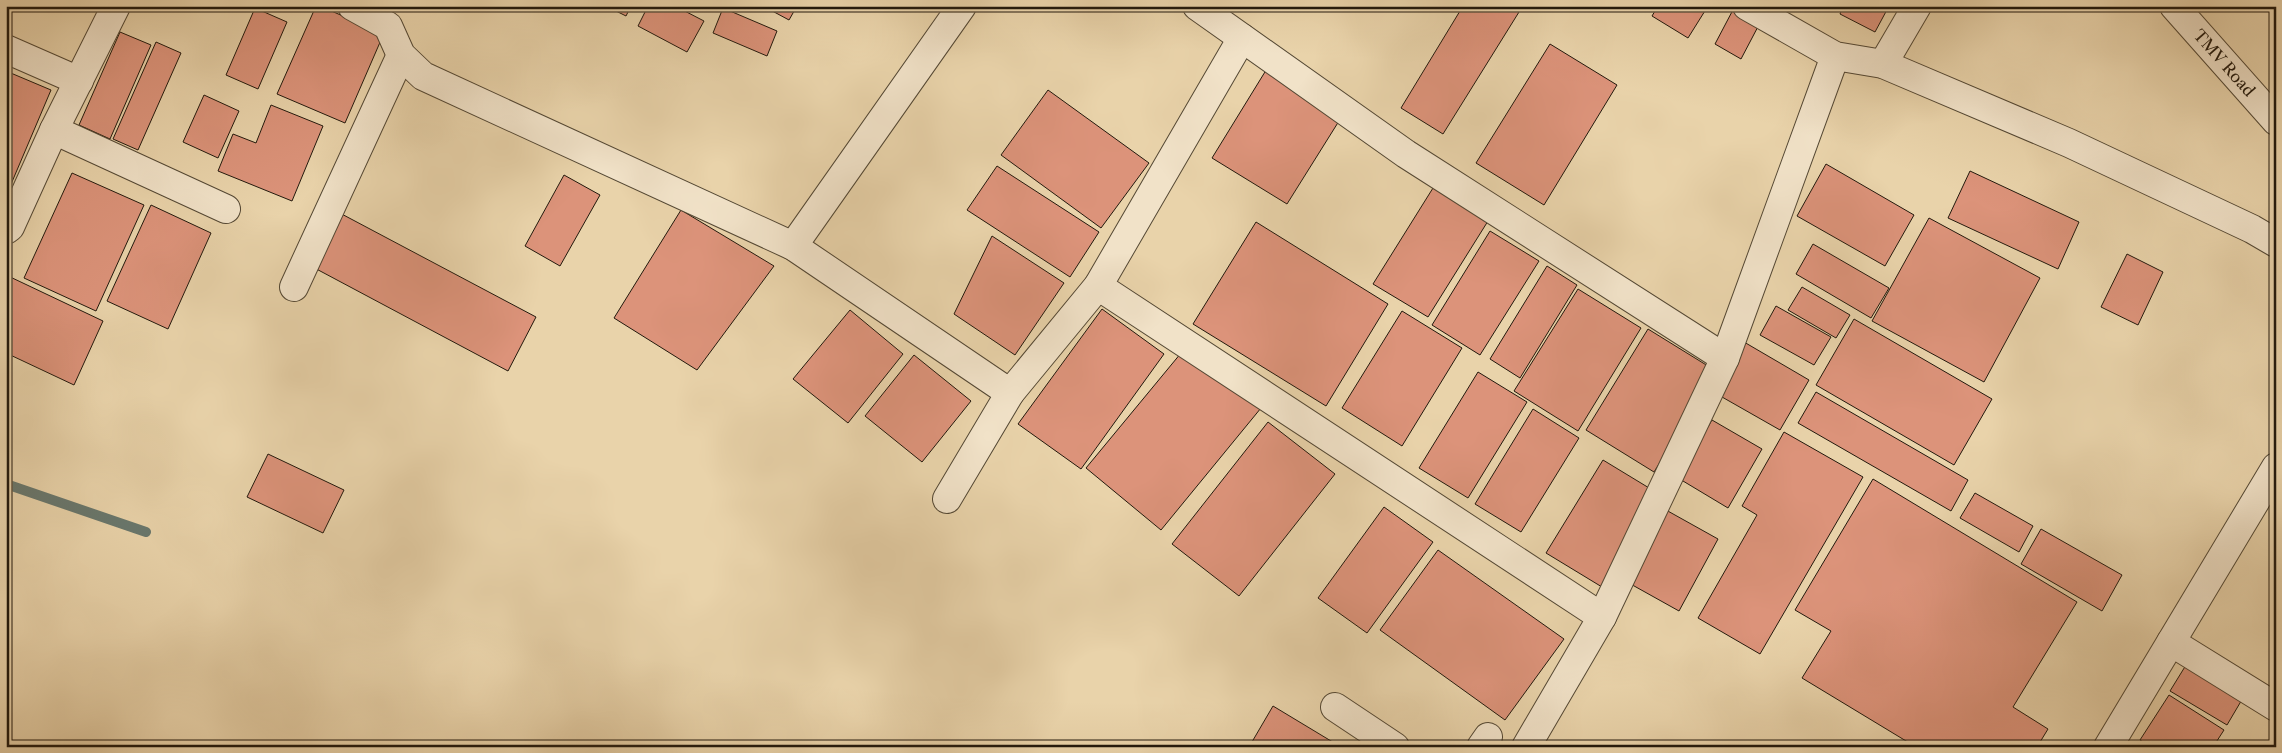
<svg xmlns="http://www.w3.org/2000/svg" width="2282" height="753" viewBox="0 0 2282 753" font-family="'Libre Caslon Text',serif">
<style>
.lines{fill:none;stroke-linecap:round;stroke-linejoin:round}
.stream{stroke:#69786e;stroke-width:10}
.building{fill:#dc937a;stroke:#22190d}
.minor-casing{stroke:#544834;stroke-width:30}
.minor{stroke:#f1e2c8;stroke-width:28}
.labels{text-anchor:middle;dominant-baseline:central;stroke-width:5;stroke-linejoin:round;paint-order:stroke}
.street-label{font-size:16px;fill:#22190d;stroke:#f1e2c8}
</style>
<rect width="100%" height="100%" fill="#e9d3aa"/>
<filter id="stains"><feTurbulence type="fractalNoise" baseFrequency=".004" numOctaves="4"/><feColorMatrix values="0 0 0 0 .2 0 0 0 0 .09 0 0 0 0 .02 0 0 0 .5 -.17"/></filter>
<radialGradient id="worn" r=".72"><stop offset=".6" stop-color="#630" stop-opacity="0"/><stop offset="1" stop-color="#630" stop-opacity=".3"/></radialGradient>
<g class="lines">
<path class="stream" d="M6,484L146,532"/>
</g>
<g class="building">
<path d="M316,6H320L368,27L381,40L345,123L277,94Z"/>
<path d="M606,6H631L626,16Z"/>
<path d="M648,6H675L704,21L687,52L638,26Z"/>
<path d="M763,6H797L789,20Z"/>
<path d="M1463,6H1510L1519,12L1443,134L1401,108Z"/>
<path d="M1658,6H1708L1688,38L1652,16Z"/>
<path d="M1735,6L1762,19L1741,59L1715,44Z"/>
<path d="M1843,6H1889L1875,32L1840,14Z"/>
<path d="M255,8L287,22L258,89L226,75Z"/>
<path d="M723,8L777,31L767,56L713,33Z"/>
<path d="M120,32L151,45L110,139L79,125Z"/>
<path d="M156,42L181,53L138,150L113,139Z"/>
<path d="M1550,44L1617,85L1544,205L1476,163Z"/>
<path d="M1268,67L1344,113L1287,204L1212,158Z"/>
<path d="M6,71L51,90L6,196Z"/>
<path d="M1048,90L1149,163L1101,228L1001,155Z"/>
<path d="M204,95L239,111L218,158L183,142Z"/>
<path d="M271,105L323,126L292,201L218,171L233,134L256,143Z"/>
<path d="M1826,164L1914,215L1885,266L1797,216Z"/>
<path d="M997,166L1099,232L1070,277L967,210Z"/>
<path d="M1970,171L2079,222L2058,269L1948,218Z"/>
<path d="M72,173L144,205L96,311L24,278Z"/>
<path d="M564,175L600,195L560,266L525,246Z"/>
<path d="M1433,188L1488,221L1428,317L1373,284Z"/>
<path d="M151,205L211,233L168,329L107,301Z"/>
<path d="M681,210L774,266L697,370L614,318Z"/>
<path d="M336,211L536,317L508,371L307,264Z"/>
<path d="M1929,218L2040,278L1984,382L1872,321Z"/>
<path d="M1256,222L1388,304L1326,406L1193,324Z"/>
<path d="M1490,231L1539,261L1480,355L1432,325Z"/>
<path d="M992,236L1064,283L1015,355L954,314Z"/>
<path d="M1813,244L1889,288L1871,318L1796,274Z"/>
<path d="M2127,254L2163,272L2138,325L2101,307Z"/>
<path d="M1547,266L1577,285L1520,378L1490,359Z"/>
<path d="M6,275L103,321L74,385L6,353Z"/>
<path d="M1802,287L1850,315L1836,338L1788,310Z"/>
<path d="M1578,289L1641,328L1578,431L1514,391Z"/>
<path d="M1776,306L1831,337L1814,365L1760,335Z"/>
<path d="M1102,309L1164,354L1081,469L1018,424Z"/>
<path d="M850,310L903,354L848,423L793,379Z"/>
<path d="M1402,311L1462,348L1402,446L1342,408Z"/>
<path d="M1854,319L1992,399L1954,465L1816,385Z"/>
<path d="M1648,329L1716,371L1654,472L1586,430Z"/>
<path d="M1744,342L1809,380L1780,430L1715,393Z"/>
<path d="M1186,347L1261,408L1161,530L1086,468Z"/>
<path d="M914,355L971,401L922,462L865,416Z"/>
<path d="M1478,372L1527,402L1468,498L1419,468Z"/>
<path d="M1816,392L1968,480L1951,511L1798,423Z"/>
<path d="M1533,409L1579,438L1521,532L1475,504Z"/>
<path d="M1712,420L1762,449L1728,508L1678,478Z"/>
<path d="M1268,422L1335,474L1239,596L1172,544Z"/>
<path d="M1784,432L1863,477L1760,654L1698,618L1757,515L1742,506Z"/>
<path d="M268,454L344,490L323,533L247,497Z"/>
<path d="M1603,460L1659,494L1602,587L1546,553Z"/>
<path d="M1873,479L2077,602L2013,707L2048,729L2037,747H1916L1802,678L1831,631L1795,610Z"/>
<path d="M1975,493L2033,526L2019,552L1960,518Z"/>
<path d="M1384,507L1433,542L1367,633L1318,598Z"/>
<path d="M1666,510L1718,539L1679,611L1627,582Z"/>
<path d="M2041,529L2122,575L2102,611L2021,564Z"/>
<path d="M1438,550L1564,639L1505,720L1380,630Z"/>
<path d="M2194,652L2250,686L2227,725L2170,691Z"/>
<path d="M2169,695L2224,730L2213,747H2151L2140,740Z"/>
<path d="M1273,706L1341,747H1249Z"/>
</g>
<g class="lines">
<g class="minor-casing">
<g id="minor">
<path d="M352,6L388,26L401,55L423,76L793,246L1010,393L1098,286L1242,38"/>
<path d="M1197,6L1406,154L1725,358L1602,617L1526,747"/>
<path d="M1747,6L1835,56L1883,64L2069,143L2252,229L2276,243"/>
<path id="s1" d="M2174,6L2276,121"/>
<path d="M6,49L79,81"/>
<path d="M1883,64L1917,6"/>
<path d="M54,130L226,209"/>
<path d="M6,230L10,227L54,130L116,6"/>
<path d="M793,246L962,6"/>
<path d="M1098,286L1602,617"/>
<path d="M294,287L401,55"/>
<path d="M1725,358L1835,56"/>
<path d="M947,499L1010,393"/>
<path d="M2171,642L2276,707"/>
<path d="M1335,707L1395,747"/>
<path d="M1481,747L1488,737"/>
<path d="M2108,747L2276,467"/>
</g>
</g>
<use href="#minor" class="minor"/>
</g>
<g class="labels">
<g class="street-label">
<text stroke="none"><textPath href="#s1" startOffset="76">TMV Road</textPath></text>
</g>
</g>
<rect width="2282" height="753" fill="none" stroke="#e9d3aa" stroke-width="25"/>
<rect x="8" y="8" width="2267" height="738" fill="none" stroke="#22190d" stroke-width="2.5"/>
<rect x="12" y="12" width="2257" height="728" fill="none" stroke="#22190d"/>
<rect width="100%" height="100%" filter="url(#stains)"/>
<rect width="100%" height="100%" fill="url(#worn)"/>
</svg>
